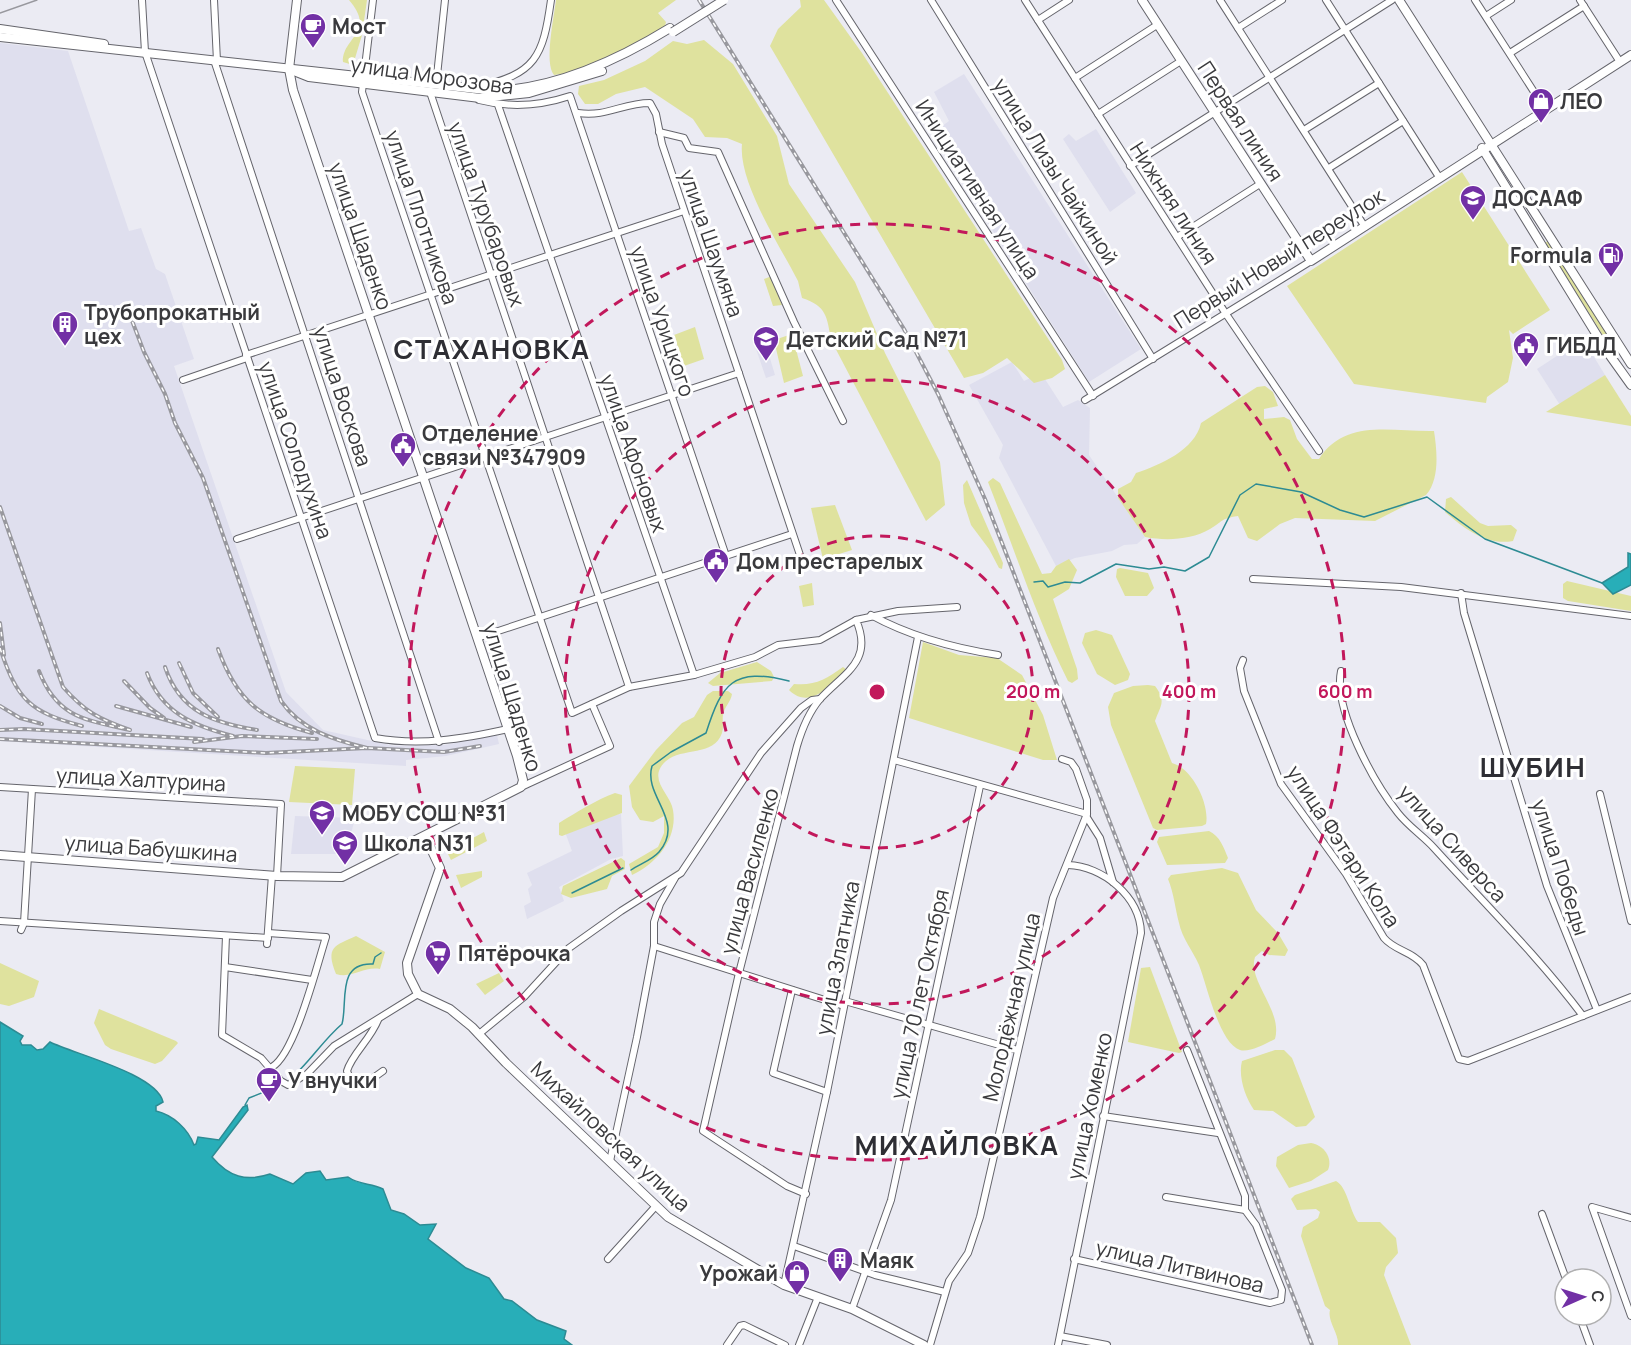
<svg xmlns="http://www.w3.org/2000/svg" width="1631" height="1345" viewBox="0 0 1631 1345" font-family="Manrope,sans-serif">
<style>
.built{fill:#dfdfee}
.green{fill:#dfe29e}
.water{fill:#28aeb8;stroke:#2d8b93;stroke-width:1.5}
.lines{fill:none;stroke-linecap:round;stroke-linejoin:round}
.stream{stroke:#2d8b93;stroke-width:1.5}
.street-casing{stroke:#65656c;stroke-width:8}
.secondary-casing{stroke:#65656c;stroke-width:10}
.street{stroke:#fff;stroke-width:6}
.secondary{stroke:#fff;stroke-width:8}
.tram{stroke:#98989e;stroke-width:1.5}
.rail-casing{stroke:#98989e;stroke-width:4}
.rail{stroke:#fff;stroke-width:1.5;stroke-dasharray:4.5;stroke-linecap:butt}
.secondary-bridge-casing{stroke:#65656c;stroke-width:10;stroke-linecap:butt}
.secondary-bridge{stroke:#fff;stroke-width:8}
.ring{fill:none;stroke:#c2185b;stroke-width:3;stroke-dasharray:10 8}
.labels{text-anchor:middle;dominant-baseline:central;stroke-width:6;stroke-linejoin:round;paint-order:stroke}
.poi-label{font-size:21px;font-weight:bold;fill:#3a3a3d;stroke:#fff;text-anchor:start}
.street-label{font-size:21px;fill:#3a3a3d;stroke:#fff}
.district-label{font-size:27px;font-weight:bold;letter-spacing:1.5px;fill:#2e2e34;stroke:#fff}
.centre{fill:#c2185b;stroke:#fff;stroke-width:3}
.ring-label{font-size:18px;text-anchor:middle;font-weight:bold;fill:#c2185b;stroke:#fff;stroke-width:6;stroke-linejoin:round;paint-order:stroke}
</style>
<rect width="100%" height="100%" fill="#ebebf3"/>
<g class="built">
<path d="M0,43L68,51L129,231L141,228L156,269L165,274L194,359L174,366L286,692L323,730L394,746L445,745L497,735L499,744L446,756L406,760V766L0,741Z"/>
<path d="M964,74L1141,349L1089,382L931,134L949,121L934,92Z"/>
<path d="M1096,129L1136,193L1110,212L1063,139L1069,134L1076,141Z"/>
<path d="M1583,339L1605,375L1560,405L1537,369Z"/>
<path d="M766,345L775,375L766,378L756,349Z"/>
<path d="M1012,362L1024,381L1041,373L1063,407L1078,400L1090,408L1089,455L1145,537L1137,544L1124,545L1112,551L1075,558L1056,566L999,458L1003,445L969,385Z"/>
<path d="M621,814L623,856L611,859L559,887L564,901L527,919L524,906L531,902L528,889L532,885L527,873L572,851L565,832L606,816Z"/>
<path d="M295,816L355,818L346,854H291Z"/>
</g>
<g class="green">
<path d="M349,0H367L362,35L353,65L343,62C342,37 377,33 349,0Z"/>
<path d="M556,0H676L658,13L666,22L665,26C634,48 593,71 554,75C544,63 554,17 556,0Z"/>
<path d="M800,0H824L862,53L1062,360L1065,369L1052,378L1034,383L1007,358L983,373L964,378L770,46L778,29L801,7Z"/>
<path d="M704,40L733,64L777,136L789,184L855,282L885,353L940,462L945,505L926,521L831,340C827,317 827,306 802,298L798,281C780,246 738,182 742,144L727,138L705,137L693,119L645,87L616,94L598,104H585L578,94L579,86L604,80L645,61L673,41L687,44Z"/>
<path d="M1462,172L1550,310L1513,334L1509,330L1513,358L1508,382L1487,397L1486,403L1354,384L1287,286Z"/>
<path d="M1549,240L1609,334L1604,337L1545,243Z"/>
<path d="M772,276L782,305L773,306L764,279Z"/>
<path d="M695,327L704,359L684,366L674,335Z"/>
<path d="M792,334L803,376L784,383L774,340Z"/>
<path d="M1605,375L1631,416V426L1546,412Z"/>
<path d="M1265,386L1273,392L1278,406L1264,409V419L1284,417L1290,420L1297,439L1312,459H1319C1345,418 1392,432 1434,431C1437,451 1440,479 1426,495L1375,521L1295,518L1280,524L1257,541L1248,538L1238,516C1219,519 1224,521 1210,529C1191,540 1166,541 1145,537L1118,498V489L1131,482L1136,473C1160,465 1195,450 1201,423L1257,387Z"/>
<path d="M993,478L1000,483L1042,574L1051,573L1056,566L1069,559L1077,570L1069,589L1053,599L1077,669L1078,679L1072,683L1068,681C1036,617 1014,548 988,482Z"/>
<path d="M967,480L1003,563L1002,569L999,568L989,549L971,525L964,503L963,485Z"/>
<path d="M1451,497L1480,523L1488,526L1511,525L1517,530L1513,541C1486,546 1464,528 1445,512L1446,499Z"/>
<path d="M835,505L852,550L823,559L811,508Z"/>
<path d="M1120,568L1148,573L1154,588L1147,596H1125L1116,577L1117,569Z"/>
<path d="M1567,581L1631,596V611L1568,601L1563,598V584Z"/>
<path d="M812,583L814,605L803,607L799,586Z"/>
<path d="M1096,630L1112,635L1130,674L1128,680L1115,685L1097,674L1082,643L1085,633Z"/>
<path d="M923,642L959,655L997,658L1022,675L1043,715L1057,760H1043L909,718Z"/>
<path d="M757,662L771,671L774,677L772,681L713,686L708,683L720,673Z"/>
<path d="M843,667L847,670C832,684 810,711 789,690L794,684C815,686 826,679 843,667Z"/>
<path d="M1148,685L1155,686C1167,702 1160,706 1155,721L1172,763C1192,768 1210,804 1206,824L1202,826L1157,830L1153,828L1111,725L1108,707L1114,693L1133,686Z"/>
<path d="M713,691H728L732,694C731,702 724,707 723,715C722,721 724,727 722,733C714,757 682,747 666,761C646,779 671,794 673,810C678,839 656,864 632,875L629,864L658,847L664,833V816L653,822L640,820L632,807L629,786L656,750L682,723L694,717L707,695Z"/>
<path d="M295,766L355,769L352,805L289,802Z"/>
<path d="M615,793L622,795V813L562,836L559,835V823C577,812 596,800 615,793Z"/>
<path d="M1209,831C1220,836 1224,848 1228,858L1225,863L1167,865L1157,842L1159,837Z"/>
<path d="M484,832L487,841L451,860L447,852Z"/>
<path d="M621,858L625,861V869L612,876L607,889L571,898L561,894L563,886Z"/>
<path d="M1222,868L1238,873L1256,910L1278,933L1288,950L1285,956L1269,955L1262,951L1255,957C1247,981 1283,1010 1275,1039C1267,1043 1249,1053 1240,1050C1219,1043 1207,985 1199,965C1193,951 1182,938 1179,923C1175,908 1174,894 1168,879L1171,875Z"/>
<path d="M482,871V877L461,888L456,875Z"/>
<path d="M356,936L385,952L380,969C364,966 352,979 336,974C325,946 335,946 356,936Z"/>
<path d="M0,963L39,981L34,997L9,1006L0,1004Z"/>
<path d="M1150,967L1182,1052L1179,1053L1128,1042L1141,968Z"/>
<path d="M499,973L504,981L485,995L476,984Z"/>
<path d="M99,1009L176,1041L178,1043L162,1061L155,1064L111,1049L105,1045L94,1023Z"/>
<path d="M1275,1050H1284L1292,1058L1315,1117L1306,1126L1296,1127L1273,1111L1254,1110C1245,1097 1238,1076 1242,1061Z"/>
<path d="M1311,1143C1324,1145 1333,1158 1328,1170L1311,1181L1289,1188L1276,1166L1277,1157L1298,1145Z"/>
<path d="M1336,1181C1348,1188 1349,1210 1358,1222H1380L1396,1238L1398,1253L1386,1267L1384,1275L1411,1345H1338C1339,1333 1327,1321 1330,1310L1325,1306L1301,1236L1303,1227L1318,1218L1320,1212L1316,1209L1297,1210L1291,1199L1295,1195Z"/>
</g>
<g class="water">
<path d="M1628,553L1631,554V585L1613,594L1602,583L1628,567Z"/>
<path d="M0,1022L23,1036L20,1041L22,1045H31L37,1050L43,1049L50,1042C74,1054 157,1074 163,1102L156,1106V1111C173,1115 188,1129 194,1145L196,1144L198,1137L219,1140L243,1107L247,1105L248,1110L212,1157C229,1177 246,1182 270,1174L293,1184L306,1173L320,1171L326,1180L348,1177C359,1185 371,1183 383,1189L391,1210L404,1214L420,1225L436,1224L428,1239L466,1268L489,1278L504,1299L512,1301L537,1320L566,1331L564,1339L572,1345H0Z"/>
</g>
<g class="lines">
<g class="stream">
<path d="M1034,582L1043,581L1048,587L1065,582L1080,583L1116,564L1149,569L1164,567L1185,571L1209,557L1240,495L1256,484L1301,492L1340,510L1364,517L1427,497L1485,539L1602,583"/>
<path d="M631,870C640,864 652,860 659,852C686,820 643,797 652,766L671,752L706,733C722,683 733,667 789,681"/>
<path d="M572,893L623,868"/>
<path d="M288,1081C308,1065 322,1041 342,1024C348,1003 336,962 373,964L375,957L381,953"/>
<path d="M245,1105L249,1098L284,1084"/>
</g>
<g class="street-casing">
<g id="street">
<path d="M142,0L145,52L375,738C420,746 463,739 508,729"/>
<path d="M214,0L217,61"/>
<path d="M373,0L362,92L572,713L629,687L694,675L755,657L778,645L820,640L856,620"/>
<path d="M836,0L1093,396"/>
<path d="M931,0L1153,359"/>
<path d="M1025,0L1226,314L1319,451"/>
<path d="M1220,0L1365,227"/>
<path d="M1326,0L1439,177"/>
<path d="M1475,0L1545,109"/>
<path d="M1580,0L1620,62"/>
<path d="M1486,16L1511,0"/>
<path d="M1038,20L1069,0"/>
<path d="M1238,28L1282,0"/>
<path d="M1510,53L1584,6"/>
<path d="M214,60L439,742"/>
<path d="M1075,78L1157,25"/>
<path d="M436,85L445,0"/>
<path d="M477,87C536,74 543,57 551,0"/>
<path d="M430,92L629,687"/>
<path d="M479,100C510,108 540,106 570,96L726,556"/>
<path d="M498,105L694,675"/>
<path d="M578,113C608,117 622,103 650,103L656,114L662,144L803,564"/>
<path d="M1098,114L1181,61"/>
<path d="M1304,130L1379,83"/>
<path d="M659,132L684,138L689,148L718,152L794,322L843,421"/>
<path d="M1130,166L1392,0"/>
<path d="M1329,168L1403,121"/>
<path d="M1177,237L1260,184"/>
<path d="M246,355L684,211"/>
<path d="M183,380L247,358"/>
<path d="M1085,400L1311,261"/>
<path d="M237,539L739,373"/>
<path d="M1253,579L1401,587L1631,616"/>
<path d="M1461,593L1464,613L1547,886L1597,1010"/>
<path d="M871,615C911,637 953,648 998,655"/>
<path d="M477,638L792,534"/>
<path d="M1243,660L1240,668L1244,691L1281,784L1346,874L1384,938C1395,951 1412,951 1423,965L1459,1059L1468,1061L1631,997"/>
<path d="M1341,671C1333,709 1374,783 1398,813C1408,826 1423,836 1434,848C1484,903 1538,956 1583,1016"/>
<path d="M894,760L1087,814"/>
<path d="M0,787L281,804L277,876"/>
<path d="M521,787L610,746L592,704"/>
<path d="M1600,794L1631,921"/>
<path d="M1086,816L1100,838L1113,882"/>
<path d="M0,921L268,938"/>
<path d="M21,930L24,923L32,789"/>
<path d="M268,933L326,937C317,965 295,1054 272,1067"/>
<path d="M226,936L222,1035L261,1058L281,1081L288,1085L307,1074L334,1046L418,994"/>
<path d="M267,944L272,875"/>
<path d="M654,946L844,1006"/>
<path d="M225,967L312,980"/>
<path d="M792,990L773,1073L827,1092"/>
<path d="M845,1001L1017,1050"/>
<path d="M378,1020C370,1040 352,1054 347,1071L349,1076L362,1086L383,1071"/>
<path d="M479,1034L524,997L569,948L621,911L681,873L761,753L801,708L812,700L820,699"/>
<path d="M1103,1116L1218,1133"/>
<path d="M610,1161L637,1037L654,946V922L660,904L675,878"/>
<path d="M806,1194L787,1186L703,1131L739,973L797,746C802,729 809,712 820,699C844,673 874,661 856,620L898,611L957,607"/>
<path d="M1166,1197L1245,1210"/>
<path d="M1542,1214L1566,1279"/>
<path d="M1631,1218L1592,1207L1631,1316"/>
<path d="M794,1246L875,1275L945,1292"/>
<path d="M608,1259L655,1207"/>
<path d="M1074,1259L1270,1303L1281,1300L1282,1290L1256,1225L1245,1210V1196L1187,1050"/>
<path d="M784,1285L827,1092L918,637"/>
<path d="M852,1309L891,1200L980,786"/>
<path d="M1579,1315L1590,1345"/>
<path d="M1060,1336L1107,1345"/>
<path d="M727,1345L740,1326L744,1325L785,1345"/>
<path d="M799,1345L818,1297"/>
<path d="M930,1345L949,1281L968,1253L980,1217L1053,898L1087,814V800L1076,769L1071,762L1062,759"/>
<path d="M1058,1345L1141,933C1140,896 1102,866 1068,865"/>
</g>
</g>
<g class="secondary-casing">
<g id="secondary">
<path d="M1142,0L1311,261L1631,55"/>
<path d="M1399,0L1631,364"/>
<path d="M0,29L104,44"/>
<path d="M0,37L495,91C558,88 618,60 670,28"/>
<path d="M294,71L309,77L480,98L529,93L602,71"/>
<path d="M1482,148L1606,350L1631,385"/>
<path d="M425,836L440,868L407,963L408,974L418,994L450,1009L472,1027L506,1063L668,1217L784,1285L852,1309L924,1345"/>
<path d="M0,855L277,876L342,877L521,787L523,780L517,756L293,90L289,69L297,0"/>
</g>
</g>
<use href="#street" class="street"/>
<use href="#secondary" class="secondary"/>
<path class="tram" d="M0,13L37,0"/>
<g class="rail-casing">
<g id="rail">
<path d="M699,0L904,329L938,394L985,499L1312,1345"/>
<path d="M126,305L144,352L165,394L175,423L203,478L281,701C301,730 334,740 367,748"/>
<path d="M0,507L63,687C85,712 99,719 130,730C86,720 57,718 39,671"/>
<path d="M0,623L4,655"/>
<path d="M0,648C17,700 30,712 82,726"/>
<path d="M218,649C237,701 260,719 312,733"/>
<path d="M179,663L193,693L218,717"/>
<path d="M165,667C180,712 214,723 257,730"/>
<path d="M147,673C162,713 194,726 233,736"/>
<path d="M124,681L150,708L164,718"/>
<path d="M0,706L20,718L42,724"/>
<path d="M116,706L191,727"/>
<path d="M0,730L24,729L203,739"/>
<path d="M0,739L266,753L367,748L444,752L480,746"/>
<path d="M194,742L242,736L317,739"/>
</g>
</g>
<use href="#rail" class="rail"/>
<g class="secondary-bridge-casing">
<path id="secondary-bridge" d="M673,32L724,0"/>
</g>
<use href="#secondary-bridge" class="secondary-bridge"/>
</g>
<g class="ring">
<circle cx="877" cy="692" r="156"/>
<circle cx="877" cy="692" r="312"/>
<circle cx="877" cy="692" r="468"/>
</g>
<defs>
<g id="cafe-pin" transform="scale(1.35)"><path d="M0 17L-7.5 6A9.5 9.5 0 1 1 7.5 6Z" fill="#7230a5" stroke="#fff"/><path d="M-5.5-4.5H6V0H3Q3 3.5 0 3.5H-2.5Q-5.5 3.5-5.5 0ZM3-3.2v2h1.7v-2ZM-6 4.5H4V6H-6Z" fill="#fff"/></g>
<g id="shop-pin" transform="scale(1.35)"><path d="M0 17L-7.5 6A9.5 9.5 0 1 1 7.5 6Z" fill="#7230a5" stroke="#fff"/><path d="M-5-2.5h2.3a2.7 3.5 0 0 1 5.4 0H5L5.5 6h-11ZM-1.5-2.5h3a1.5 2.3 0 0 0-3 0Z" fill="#fff"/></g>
<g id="school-pin" transform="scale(1.35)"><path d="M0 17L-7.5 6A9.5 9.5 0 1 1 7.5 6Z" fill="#7230a5" stroke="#fff"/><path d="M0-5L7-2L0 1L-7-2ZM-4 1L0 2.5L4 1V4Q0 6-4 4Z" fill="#fff"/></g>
<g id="fuel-pin" transform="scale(1.35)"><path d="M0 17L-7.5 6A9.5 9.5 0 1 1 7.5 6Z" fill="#7230a5" stroke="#fff"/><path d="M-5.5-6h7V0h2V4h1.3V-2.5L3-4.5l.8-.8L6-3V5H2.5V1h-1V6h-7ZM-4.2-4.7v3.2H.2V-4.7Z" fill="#fff"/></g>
<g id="building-pin" transform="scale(1.35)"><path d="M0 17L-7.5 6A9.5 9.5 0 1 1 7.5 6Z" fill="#7230a5" stroke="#fff"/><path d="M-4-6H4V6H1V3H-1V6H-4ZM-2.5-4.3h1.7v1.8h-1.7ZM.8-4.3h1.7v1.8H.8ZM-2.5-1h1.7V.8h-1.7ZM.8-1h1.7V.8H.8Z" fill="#fff"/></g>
<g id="civic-pin" transform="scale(1.35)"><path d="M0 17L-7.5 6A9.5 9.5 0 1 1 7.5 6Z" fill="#7230a5" stroke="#fff"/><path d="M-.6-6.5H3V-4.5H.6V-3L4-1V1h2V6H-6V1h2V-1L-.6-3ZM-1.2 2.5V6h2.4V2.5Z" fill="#fff"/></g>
<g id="supermarket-pin" transform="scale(1.35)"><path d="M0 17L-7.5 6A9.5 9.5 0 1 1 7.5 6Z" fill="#7230a5" stroke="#fff"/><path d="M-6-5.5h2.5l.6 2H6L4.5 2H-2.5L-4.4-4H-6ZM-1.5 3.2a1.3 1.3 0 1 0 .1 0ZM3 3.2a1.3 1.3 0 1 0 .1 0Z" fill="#fff"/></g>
</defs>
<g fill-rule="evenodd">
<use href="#cafe-pin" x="313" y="26"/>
<use href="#shop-pin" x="1541" y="101"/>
<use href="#school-pin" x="1473" y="198"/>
<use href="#fuel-pin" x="1611" y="255"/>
<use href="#building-pin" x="65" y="324"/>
<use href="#school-pin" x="766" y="339"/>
<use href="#civic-pin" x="1526" y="345"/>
<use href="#civic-pin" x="403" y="445"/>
<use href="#civic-pin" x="716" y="561"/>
<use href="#school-pin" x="322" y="813"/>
<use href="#school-pin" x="345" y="843"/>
<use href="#supermarket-pin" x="438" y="953"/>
<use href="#cafe-pin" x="269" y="1080"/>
<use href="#building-pin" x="840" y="1260"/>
<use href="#shop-pin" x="797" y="1273"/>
</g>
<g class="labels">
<g class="poi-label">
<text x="332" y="26">Мост</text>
<text x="1560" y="101">ЛЕО</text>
<text x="1492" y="198">ДОСААФ</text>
<text x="1592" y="255" text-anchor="end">Formula</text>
<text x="84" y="312">Трубопрокатный<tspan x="84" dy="24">цех</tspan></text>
<text x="786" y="339">Детский Сад №71</text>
<text x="1546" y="345">ГИБДД</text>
<text x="422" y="433">Отделение<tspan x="422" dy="24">связи №347909</tspan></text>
<text x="736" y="561">Дом престарелых</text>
<text x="342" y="813">МОБУ СОШ №31</text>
<text x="364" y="843">Школа N31</text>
<text x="458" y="953">Пятёрочка</text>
<text x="288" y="1080">У внучки</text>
<text x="860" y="1260">Маяк</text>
<text x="778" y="1273" text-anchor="end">Урожай</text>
</g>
<g class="street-label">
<text transform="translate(432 75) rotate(8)">улица Морозова</text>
<text transform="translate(1241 121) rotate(57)">Первая линия</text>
<text transform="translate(1056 171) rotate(58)">улица Лизы Чайкиной</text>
<text transform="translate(978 189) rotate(57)">Инициативная улица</text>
<text transform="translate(1174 203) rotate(57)">Нижняя линия</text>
<text transform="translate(487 214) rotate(71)">улица Турубаровых</text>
<text transform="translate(422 217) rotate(71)">улица Плотникова</text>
<text transform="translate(361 236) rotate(71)">улица Щаденко</text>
<text transform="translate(712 243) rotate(71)">улица Шаумяна</text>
<text transform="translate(1279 258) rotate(-32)">Первый Новый переулок</text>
<text transform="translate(663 321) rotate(71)">улица Урицкого</text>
<text transform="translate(343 396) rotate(72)">улица Воскова</text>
<text transform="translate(296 450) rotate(71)">улица Солодухина</text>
<text transform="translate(634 453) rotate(71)">улица Афоновых</text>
<text transform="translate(513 697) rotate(73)">улица Щаденко</text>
<text transform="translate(141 779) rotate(3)">улица Халтурина</text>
<text transform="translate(1453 843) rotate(48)">улица Сиверса</text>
<text transform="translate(1344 846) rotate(57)">улица Фэтари Кола</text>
<text transform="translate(151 848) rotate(4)">улица Бабушкина</text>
<text transform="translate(1561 867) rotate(72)">улица Победы</text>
<text transform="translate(749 871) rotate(-75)">улица Василенко</text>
<text transform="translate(837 958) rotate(-79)">улица Златника</text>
<text transform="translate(919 994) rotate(-78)">улица 70 лет Октября</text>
<text transform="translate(1011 1007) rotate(-77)">Молодёжная улица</text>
<text transform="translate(1089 1106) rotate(-78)">улица Хоменко</text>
<text transform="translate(611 1136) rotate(43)">Михайловская улица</text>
<text transform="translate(1180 1266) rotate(13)">улица Литвинова</text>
</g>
<g class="district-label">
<text x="492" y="348">СТАХАНОВКА</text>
<text x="1533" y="766">ШУБИН</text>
<text x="957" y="1144">МИХАЙЛОВКА</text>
</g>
</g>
<circle cx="877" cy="692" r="9" class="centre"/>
<g class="ring-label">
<text x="1033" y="698">200 m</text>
<text x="1189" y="698">400 m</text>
<text x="1345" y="698">600 m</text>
</g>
<g transform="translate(1583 1297) rotate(87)"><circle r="28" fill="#ffffff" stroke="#b0b0b1" stroke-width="1.5"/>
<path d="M0-4.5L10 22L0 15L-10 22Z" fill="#7230a5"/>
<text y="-9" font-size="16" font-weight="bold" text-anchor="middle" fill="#3a3a3d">С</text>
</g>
</svg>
